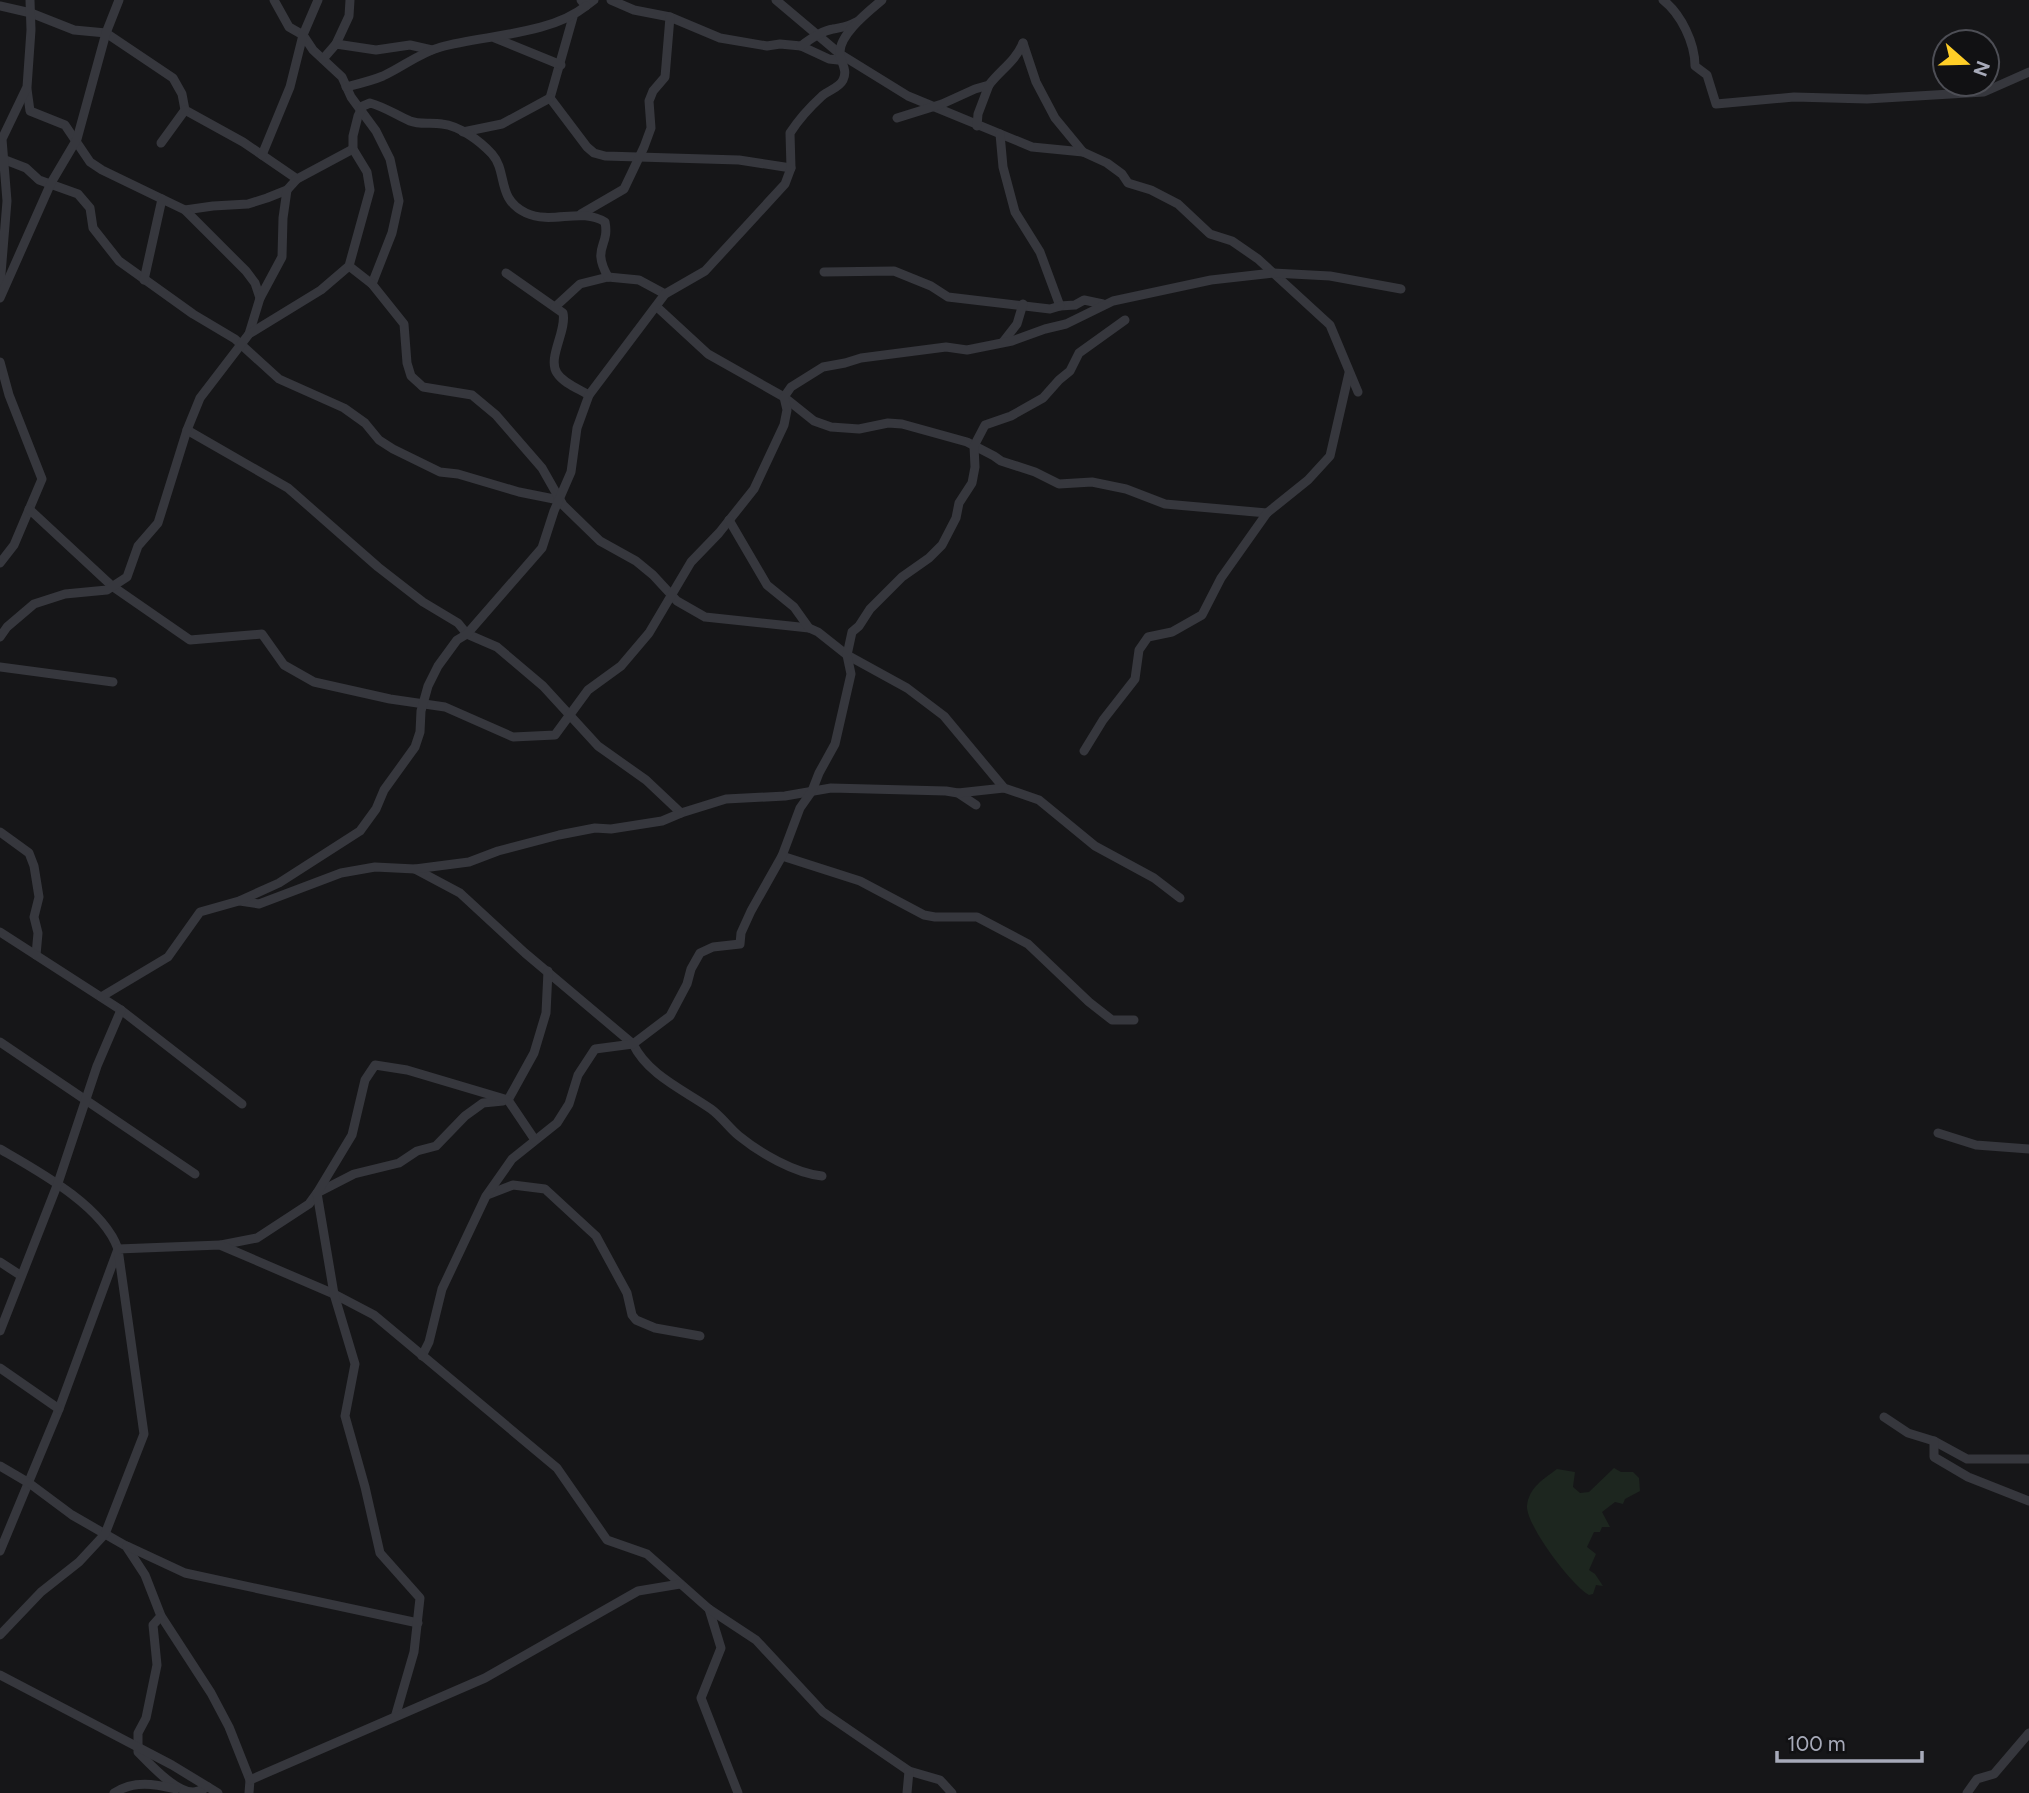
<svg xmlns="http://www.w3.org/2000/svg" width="2029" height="1793" viewBox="0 0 2029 1793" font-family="Figtree,sans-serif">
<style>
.green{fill:#1d261f}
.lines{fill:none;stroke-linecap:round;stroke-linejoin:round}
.minor{stroke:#36373d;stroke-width:9}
</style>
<rect width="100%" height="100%" fill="#161618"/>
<path class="green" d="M1614,1468L1621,1472H1633L1639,1478L1640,1491L1625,1499L1623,1504L1615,1502L1602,1512L1610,1527H1602L1600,1532H1594L1587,1547L1596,1554L1589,1570L1595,1574L1603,1586L1596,1585L1593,1594L1589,1595C1572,1586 1526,1525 1527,1506C1529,1487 1544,1479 1557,1469L1575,1472L1573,1487L1580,1493L1589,1492Z"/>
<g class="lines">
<g class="minor">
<path d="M274,0L289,27L303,35L313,50L342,77L351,97L376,131L390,159L399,201L392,233L372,284"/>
<path d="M581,0L586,6L594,0"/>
<path d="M611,0L634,10L670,17L720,38L767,46L780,44L801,46L829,59L838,60L840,54"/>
<path d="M776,0L840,54L908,96L1032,147L1083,152"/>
<path d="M1663,0C1681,14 1695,43 1695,66L1707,75L1716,104L1794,97L1867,99L1984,92L2029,72"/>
<path d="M0,6L31,13L74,30L106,33L173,78L182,94L185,110L243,142L297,179"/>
<path d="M573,17L550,98L587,147L594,153L605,156L739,160L791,168"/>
<path d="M495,38L561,65"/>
<path d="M1023,43L1036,82L1055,118L1083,152L1107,163L1122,174L1128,183L1151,190L1178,204L1210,234L1232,241L1258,259L1330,325L1358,392"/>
<path d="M336,44L349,16L350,0"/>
<path d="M801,46C810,39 821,31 833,29C842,27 848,27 856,22"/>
<path d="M323,59L336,44L376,50L410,45L432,50"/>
<path d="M346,87C358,84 371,81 383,76C403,67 419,53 441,47C484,35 550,35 586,6"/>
<path d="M27,89L30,111L65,125L90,162L102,170L162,199"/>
<path d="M897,118L942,104L975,89L989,85C1000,70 1015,62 1023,43"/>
<path d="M977,126L978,114L989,85"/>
<path d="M463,132L502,124L550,98"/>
<path d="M1000,134L1003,167L1015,212L1040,252L1060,306L1075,305L1084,300L1103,304"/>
<path d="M161,143L185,110"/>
<path d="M262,155L290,87L303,35L318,0"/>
<path d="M0,158L26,168L39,180L78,194L90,208L93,228L119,261L193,314L235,339L279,379L344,408L365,423L379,440L393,449L440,472L458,474L519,492L559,500"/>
<path d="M185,210L213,206L248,204L267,198L287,190L297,179L353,149"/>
<path d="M581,214L624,189L644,147L651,128L649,101L653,91L665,77L670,17"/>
<path d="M349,266L372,284L404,324L407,363L411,376L423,387L472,395L496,415L542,468L563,505L600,541L636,561L653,575L677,601L705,617L809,628"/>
<path d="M824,272L894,271L931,286L948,297L1050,309L1060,306"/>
<path d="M506,273L563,313C567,331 547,358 557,373C563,383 579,389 589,395"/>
<path d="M144,280L162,199L185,210L246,271L255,283L260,298"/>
<path d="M0,286L7,201L2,139L27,87L31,30L30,0"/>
<path d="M0,298L51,183L77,139L106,33L119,0"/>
<path d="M555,307L580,284L608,277L639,280L665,294"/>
<path d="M657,307L708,354L784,397L814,421L831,427L859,429L888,423L902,424L967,442L994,456L1001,461L1035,472L1059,484L1092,482L1126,489L1165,504L1267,513"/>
<path d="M249,334L260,298L282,257L283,218L287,190"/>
<path d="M1003,342L1017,324L1023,304"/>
<path d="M0,362L9,395L42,479L14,545L0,563"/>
<path d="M187,430L288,488L378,567L423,602L458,623L467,634L497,647L543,686L598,746L646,780L681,813L726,799L785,796L831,788L946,791L958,793L976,805"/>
<path d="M29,509L112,586L190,640L262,634L284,665L314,682L390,699L445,707L513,737L555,735L588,690L621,666L649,633L691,562L719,533L754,489L784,425L787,410L784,397L791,387L823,367L845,363L861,358L946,347L967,350L1012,341L1045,329L1066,324L1113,301L1211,280L1273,273L1330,276L1401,289"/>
<path d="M729,520L767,585L794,607L809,628L818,632L847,655L907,688L944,716L1004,788L1039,800L1095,846L1154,878L1180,898"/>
<path d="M0,637L7,627L34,604L65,594L107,590L127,577L138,546L158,523L187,430L200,398L249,334L321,290L349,266L370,190L367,172L353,149V136L358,116L363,106L370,103C385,107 396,115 410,121C420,125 431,122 442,124C460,126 480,141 492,154C508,172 496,199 526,213C552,225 581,207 605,222C610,247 591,246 608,277"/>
<path d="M0,667L113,682"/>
<path d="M1084,751L1103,720L1135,679L1139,650L1148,637L1172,632L1202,615L1221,578L1267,513L1308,480L1330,456L1349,373"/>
<path d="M958,793L1004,788"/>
<path d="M0,832L29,853L34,866L39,897L34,917L38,933L36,955"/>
<path d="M782,856L860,881L924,915L935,917H977L1028,944L1089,1002L1112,1020H1134"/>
<path d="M415,869L460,893L525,953L633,1044C648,1075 684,1090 711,1109C722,1117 729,1128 739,1136C760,1153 794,1173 822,1176"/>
<path d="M240,901L259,904L341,873L375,867L415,869L469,862L498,851L559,835L595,828L611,829L662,821L681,813"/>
<path d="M0,932L121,1010L242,1104"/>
<path d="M101,997L168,957L200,912L239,901L279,883L360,831L376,809L384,790L415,747L420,732L421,711L428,686L438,666L457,640L467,634L542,548L554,511L571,472L577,428L589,395L665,294L705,271L785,184L791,168L790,133C799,119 810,107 822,96C829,90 839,88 843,80C848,70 841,63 840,54C838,35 869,11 882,0"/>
<path d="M0,1042L195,1174"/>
<path d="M508,1100L534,1053L546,1013L548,971"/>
<path d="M1938,1133L1976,1145L2029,1149"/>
<path d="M0,1149C38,1171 103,1206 118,1249L59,1409L0,1551"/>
<path d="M487,1195L513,1185L545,1189L596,1236L627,1293L632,1315L636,1320L655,1328L700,1336"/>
<path d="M221,1245L257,1238L309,1204L317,1193L354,1174L399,1163L417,1151L436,1146L465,1116L483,1103L503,1101"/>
<path d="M0,1262L20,1275"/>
<path d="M0,1331L58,1183L97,1066L121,1010"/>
<path d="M422,1356L429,1342L442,1289L486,1196L512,1159L557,1123L569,1104L578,1075L595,1049L633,1044L670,1016L687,984L691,969L700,953L713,947L740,944L741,933L751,911L782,856L800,808L812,791L819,773L835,744L851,674L847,655L852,632L859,626L870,609L902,577L929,558L942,545L956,518L959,503L972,483L975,467L974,446L985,425L1011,416L1043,398L1059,380L1070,371L1079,353L1125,320"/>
<path d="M0,1368L59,1409"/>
<path d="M1884,1417L1908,1433L1934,1441L1967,1459H2029"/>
<path d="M1934,1441V1457L1968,1477L2029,1501"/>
<path d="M0,1466L29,1483L72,1515L126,1546L145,1575L161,1616L211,1693L229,1727L250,1780L249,1793"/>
<path d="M127,1546L185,1573L418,1623"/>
<path d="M709,1609L721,1648L701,1698L738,1793"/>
<path d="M161,1616L153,1625L157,1665L146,1718L138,1733V1752C150,1764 175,1792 193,1792C198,1792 203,1789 208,1787"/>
<path d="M0,1635L41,1592L79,1562L105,1534L144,1434L118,1249L220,1245L334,1294L374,1315L557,1468L607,1540L647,1554L709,1609L756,1640L823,1712L909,1771L940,1780L952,1793"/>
<path d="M0,1675L172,1765L218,1793"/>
<path d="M396,1714L414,1652L420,1598L380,1553L365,1487L345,1416L355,1364L334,1294L317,1193L352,1135L365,1080L375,1065L407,1070L508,1100L535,1140"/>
<path d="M250,1780L485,1678L638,1591L680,1584"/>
<path d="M114,1793C134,1780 155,1784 176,1789"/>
<path d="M907,1793L909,1771"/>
<path d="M1967,1793L1977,1779L1994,1774L2029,1733"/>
</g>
</g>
<g transform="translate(1966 63) rotate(110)"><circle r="33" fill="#111113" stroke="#4d4e55" stroke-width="2"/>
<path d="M0-5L12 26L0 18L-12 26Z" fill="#ffce27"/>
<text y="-10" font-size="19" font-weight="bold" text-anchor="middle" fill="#a7aab9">N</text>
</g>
<path d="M1777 1751v10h145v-10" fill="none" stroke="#a7aab9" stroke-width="3.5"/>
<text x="1787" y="1751" font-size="21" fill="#a7aab9" stroke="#111113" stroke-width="5" paint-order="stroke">100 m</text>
</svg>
